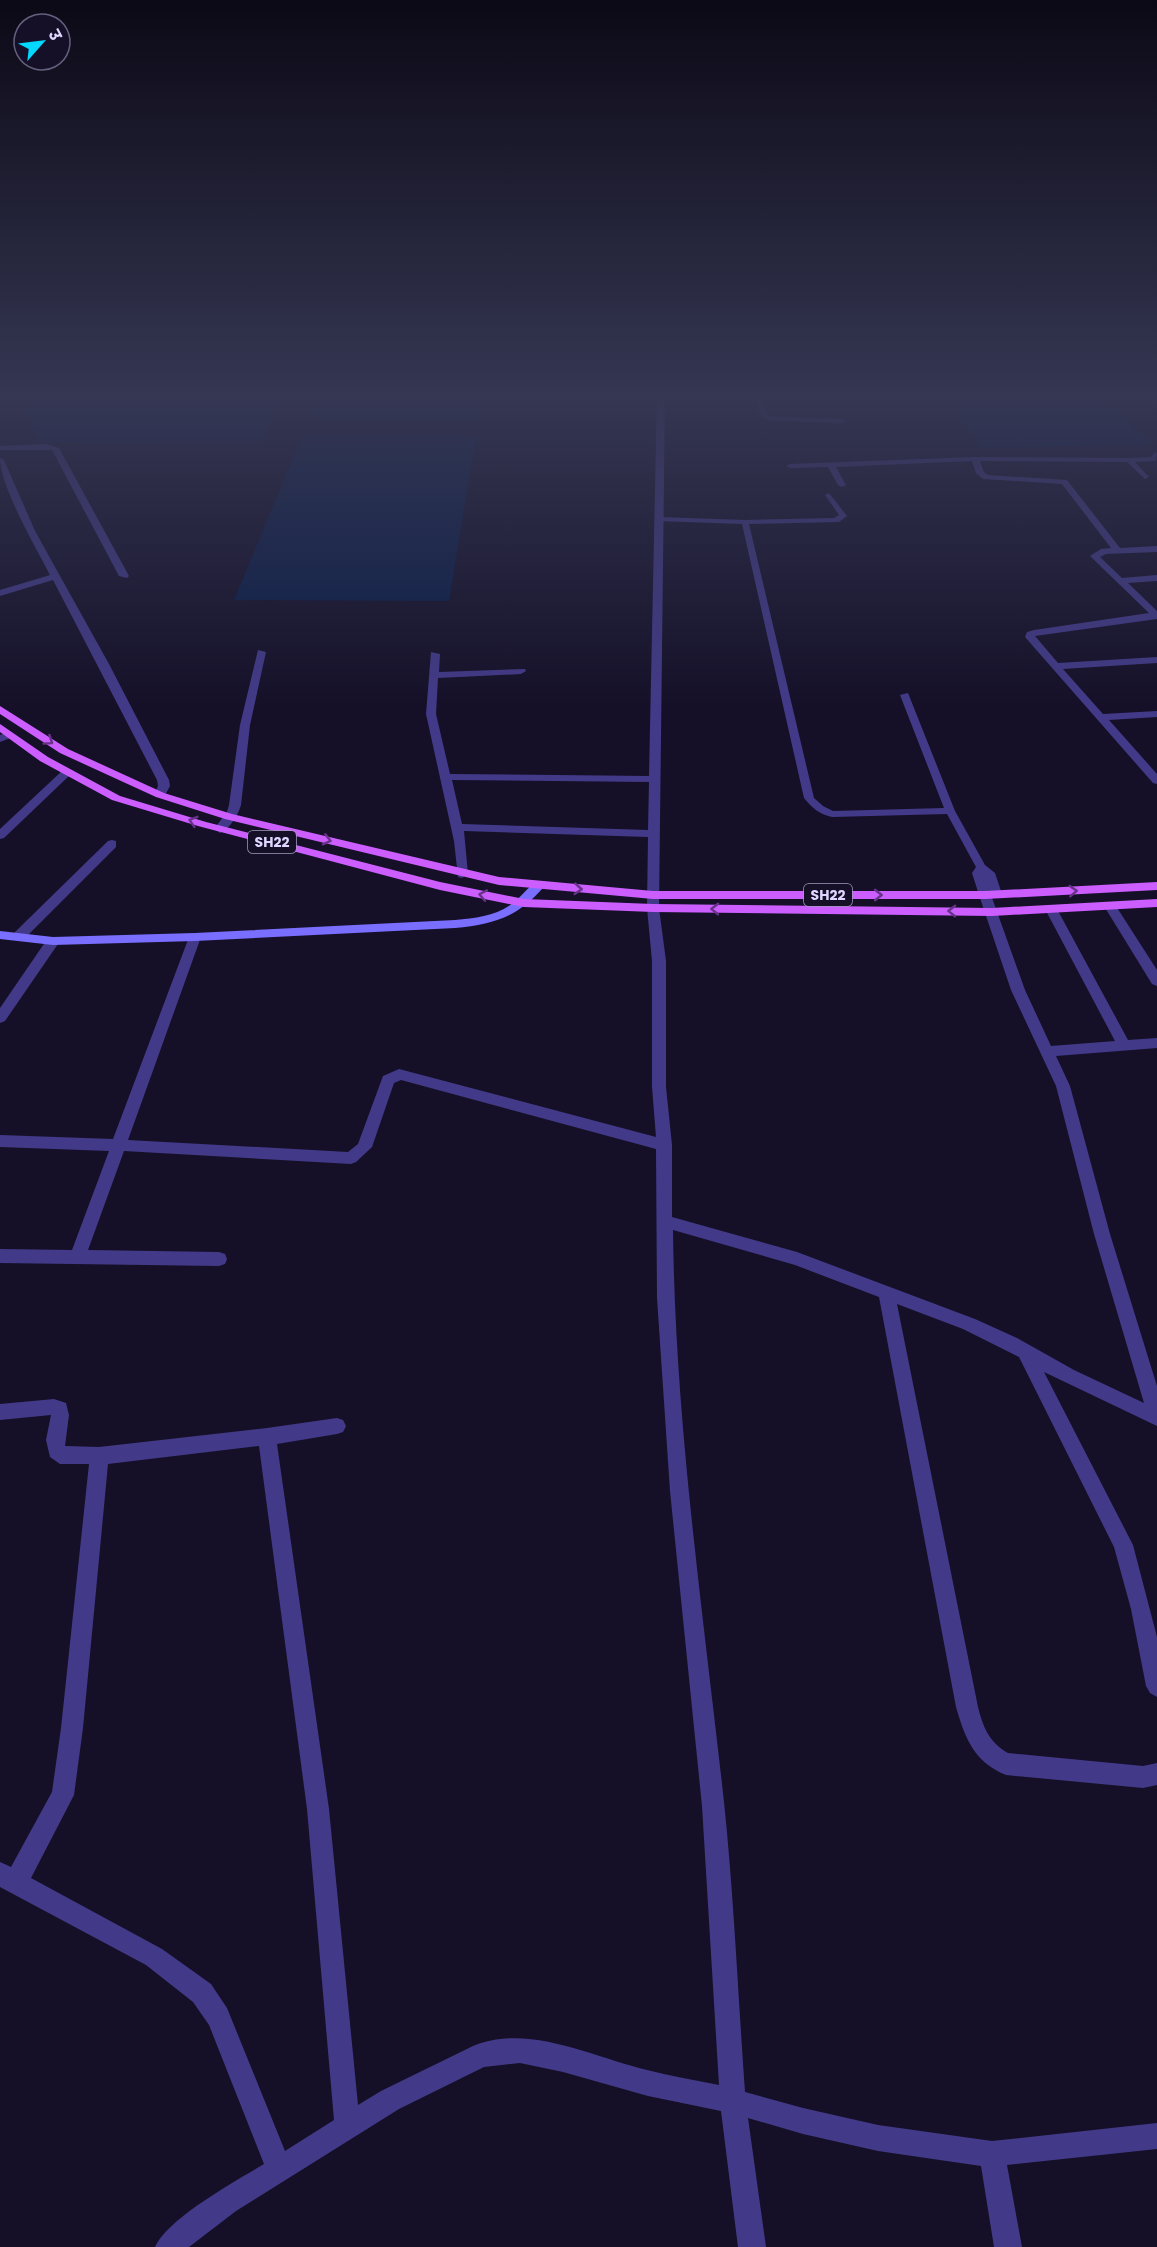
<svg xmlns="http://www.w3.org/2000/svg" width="1157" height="2247" viewBox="0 0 1157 2247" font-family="Poppins,'Noto Sans Devanagari',sans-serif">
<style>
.water{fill:#0a1d47}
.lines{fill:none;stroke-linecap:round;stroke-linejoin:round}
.service{fill:#423a88;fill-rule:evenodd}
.minor{fill:#423a88;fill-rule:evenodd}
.secondary{fill:#7a6eff;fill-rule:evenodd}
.primary{fill:#cc5eff;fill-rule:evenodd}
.oneway{stroke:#673389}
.labels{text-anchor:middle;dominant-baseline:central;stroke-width:5;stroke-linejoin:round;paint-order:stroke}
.shield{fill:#151028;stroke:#a29bbe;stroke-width:1.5}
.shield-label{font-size:14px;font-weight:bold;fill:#ded7ff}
</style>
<rect width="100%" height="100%" fill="#151028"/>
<g class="water">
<path d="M14,393H284L261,441L40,442Z"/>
<path d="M319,393H485L480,421L308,420Z"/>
<path d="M942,393H1100L1150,444L983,448Z"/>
<path d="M302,437H476L449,601L234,600Z"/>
</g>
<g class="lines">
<g class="service">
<path d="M753,393H759L767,415L772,417L843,419L846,421L843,423L769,420L761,416Z"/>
<path d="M829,493L847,516L839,522L749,524L814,798L823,806L833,811L944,808L900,695L908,693L955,811L985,865L995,873L1002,894L1000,897H992L987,884L991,895L989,898H981L979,895L972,873L976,867L947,814L832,817C819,814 812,808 804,798L742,524L658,521L654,519L658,517L745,520L834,518L839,515L825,495Z"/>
</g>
<g class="minor">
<path d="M657,393H665L659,908L666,961V1087L672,1145V1217L797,1252L975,1319L1017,1338L1074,1370L1144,1403L1094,1234L1056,1086L1011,990L979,895L981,892L985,891L991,895L1025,990L1051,1046L1115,1041L1045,909L1051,905L1057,909L1128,1040L1157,1038V1048L1056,1056L1070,1086L1110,1234L1157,1386V1426L1044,1372L1133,1545L1157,1637V1697L1150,1693L1146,1686L1131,1609L1114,1547L1019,1357L963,1329L897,1304L978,1707C983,1727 989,1742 1008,1753L1143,1766L1157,1763V1785L1143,1788L1006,1775C974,1762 965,1738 956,1707L879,1297L795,1265L673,1230C675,1421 703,1612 724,1802C734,1898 738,1995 745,2092L803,2108L878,2125L992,2141L1157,2123V2149L1007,2165L1022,2247H994L981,2166L878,2151L803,2134L748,2118L766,2247H738L721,2111L648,2096L563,2072L520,2063L484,2067L399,2109L236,2211L189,2247H155C168,2218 236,2181 264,2164L209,2025L193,2002L146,1965L0,1887V1862L11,1867L52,1792L61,1728L89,1464H60L50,1457L46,1440L51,1415L0,1420V1404L54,1399L66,1403L69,1415L65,1446L99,1447L267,1428L337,1418L343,1420L346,1426L343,1432L337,1434L277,1444L329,1809L358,2105L381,2091L473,2046C528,2023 593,2057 647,2070C671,2076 695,2080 719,2085L702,1806L670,1491L657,1298L656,1149L401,1080L394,1083L372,1147L356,1162L351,1164L124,1151L88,1250L219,1252L225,1254L227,1259L225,1264L219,1266L0,1263V1249L72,1250L109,1151L0,1147V1135L113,1139L189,937L195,933L201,937L128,1140L348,1152L358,1144L383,1076L399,1069L656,1137L652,1087V961L647,908L648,837L464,831L468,874L462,878L458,877L454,841L426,714L431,652L440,654L439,672L525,669L526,671L521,674L438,678L436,714L450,774L649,776ZM452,780L649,782L648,830L462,824ZM259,1446L307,1809L334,2120L285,2151L227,2008L211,1984L162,1949L31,1878L74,1795L83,1728L108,1464Z"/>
<path d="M1151,399H1157V403H1148Z"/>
<path d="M46,444L59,448L129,576L127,578L119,576L52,450H0V446Z"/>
<path d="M1154,453H1157L1156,461L1135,462L1149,477L1145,479L1127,462L980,461L984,472L988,475L1067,480L1120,548L1157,546V552L1106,554L1100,557L1122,578L1157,575V581L1128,583L1157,611V619L1035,636L1058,663L1157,657V663L1063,669L1103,714L1157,711V717L1109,720L1157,774V784L1153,783L1025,637L1027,632L1034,630L1149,613L1090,556L1101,549L1111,548L1062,484L983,479L976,473L972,461L836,467L846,485L842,487L838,485L828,467L790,468L786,466L790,464L974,457L1129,458L1151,457Z"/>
<path d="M0,458L4,460L35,531L109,664L169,780L170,786L164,797H156L154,795L158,786L157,780L53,580L0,596V590L50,575C36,547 0,487 0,458Z"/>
<path d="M258,650L266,652L250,725L241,805C238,815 230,829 220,833L214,829L227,812L229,805L240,725Z"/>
<path d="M9,732L13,733V737L0,742V735Z"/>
<path d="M67,769L71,770V774L4,838L0,839V829L63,770Z"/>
<path d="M112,840L116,841V847L23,940H13L12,937L13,934L108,841Z"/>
<path d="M1110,902L1114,903L1157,970V986L1152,984L1104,906Z"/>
<path d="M53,937L60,941L5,1021L0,1023V1008L48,938Z"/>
</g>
<path class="secondary" d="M538,882L542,883L544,886L542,889C516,918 493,924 455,928L195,941L53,945L0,939V931L53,937L195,933L455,920C476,918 496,916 513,903C522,897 528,885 538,882Z"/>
<g class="primary">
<path d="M0,706L68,749L164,793L232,814L499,877L653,891H985L1157,882V890L985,899H653L499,885L225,819L156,797L60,753L0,714Z"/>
<path d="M0,724L48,757L120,796L206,822L440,882L524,899L653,904L992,908L1157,899V907L992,916L653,912L524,907L440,890L198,826L112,800L40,761L0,732Z"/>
</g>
</g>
<defs><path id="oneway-chevron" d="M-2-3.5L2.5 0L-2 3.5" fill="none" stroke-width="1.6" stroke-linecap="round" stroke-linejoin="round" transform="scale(1.5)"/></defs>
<g class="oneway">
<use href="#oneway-chevron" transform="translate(49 741) rotate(34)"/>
<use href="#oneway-chevron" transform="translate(193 821) rotate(-163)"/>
<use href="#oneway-chevron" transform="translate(327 840) rotate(14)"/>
<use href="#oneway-chevron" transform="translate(578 889) rotate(4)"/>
<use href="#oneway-chevron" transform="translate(1073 891) rotate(-3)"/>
<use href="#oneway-chevron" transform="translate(483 895) rotate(-169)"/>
<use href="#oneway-chevron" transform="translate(878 895)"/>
<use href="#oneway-chevron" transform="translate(715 909) rotate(-179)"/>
<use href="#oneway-chevron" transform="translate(952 911) rotate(-179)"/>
</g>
<linearGradient id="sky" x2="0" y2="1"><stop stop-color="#0c0916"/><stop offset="0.56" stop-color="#353753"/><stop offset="1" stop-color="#353753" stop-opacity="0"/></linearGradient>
<rect width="1157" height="708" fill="url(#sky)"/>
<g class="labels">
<g class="shield">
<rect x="248" y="831" width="48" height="22" rx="4.5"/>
<rect x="804" y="884" width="48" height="22" rx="4.5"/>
</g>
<g class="shield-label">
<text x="272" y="842">SH22</text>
<text x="828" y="895">SH22</text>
</g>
</g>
<g transform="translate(42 42) rotate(62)"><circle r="28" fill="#151028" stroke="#65607e" stroke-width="1.5"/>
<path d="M0-4.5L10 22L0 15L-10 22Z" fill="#03d8ff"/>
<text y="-9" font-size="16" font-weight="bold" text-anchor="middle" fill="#ded7ff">उ</text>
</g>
</svg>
